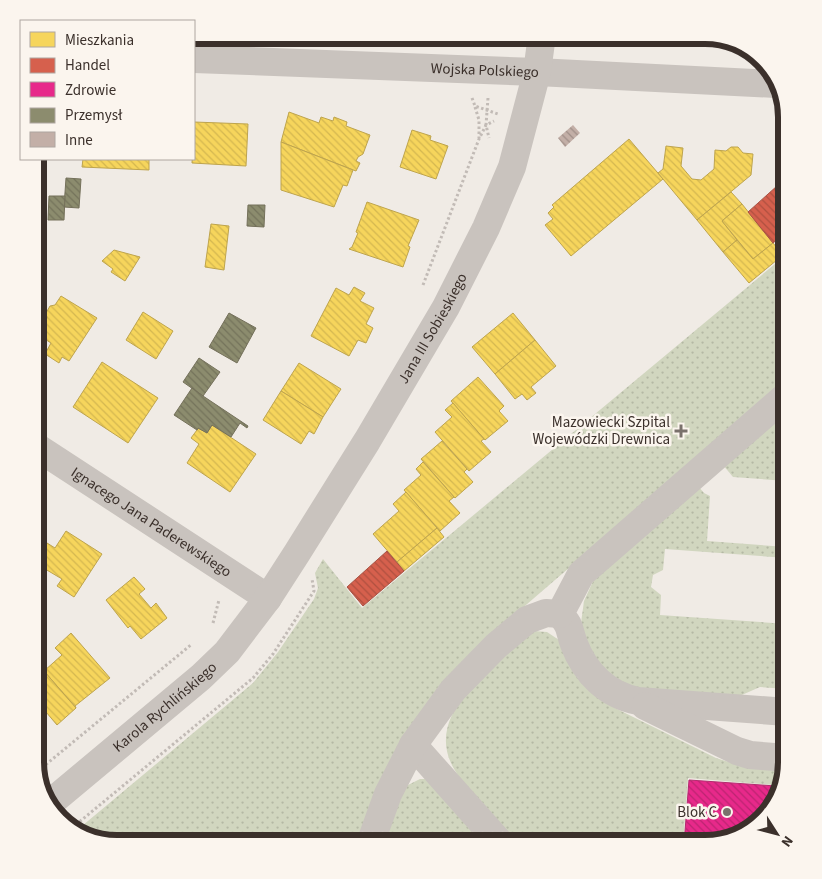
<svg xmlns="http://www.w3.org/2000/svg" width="822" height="879" viewBox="0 0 822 879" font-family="'Source Sans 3',sans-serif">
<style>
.grass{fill:url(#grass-dots)}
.homes{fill:url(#homes-back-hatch);stroke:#bea44d}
.shops{fill:url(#shops-back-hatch);stroke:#a85243}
.health{fill:url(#health-back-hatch);stroke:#b32b6e}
.industry{fill:url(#industry-back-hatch);stroke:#74705a}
.building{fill:url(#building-back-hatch)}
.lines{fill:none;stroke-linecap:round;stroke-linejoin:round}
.path{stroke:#c2bbb6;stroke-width:3;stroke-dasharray:2.5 2.5;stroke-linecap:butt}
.minor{stroke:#c9c3be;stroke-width:28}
.poi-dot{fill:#7a716c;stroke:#fbf5ee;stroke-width:2}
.labels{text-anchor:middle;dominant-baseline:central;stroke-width:5;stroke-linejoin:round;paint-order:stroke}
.street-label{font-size:15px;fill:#3b302b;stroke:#fbf5ee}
.poi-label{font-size:15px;fill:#3b302b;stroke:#fbf5ee;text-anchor:end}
.rim{fill:none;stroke:#3b302b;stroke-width:6}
</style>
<defs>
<pattern id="grass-dots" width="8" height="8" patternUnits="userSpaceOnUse" patternTransform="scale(1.25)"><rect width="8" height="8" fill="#d1d6bf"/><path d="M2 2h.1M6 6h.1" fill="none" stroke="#b4b8a4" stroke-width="1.8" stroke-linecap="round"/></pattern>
<pattern id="homes-back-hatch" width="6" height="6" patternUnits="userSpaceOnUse" patternTransform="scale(1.25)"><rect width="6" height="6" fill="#f6d55c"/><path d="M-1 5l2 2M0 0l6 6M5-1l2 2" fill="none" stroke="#d4b750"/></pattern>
<pattern id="shops-back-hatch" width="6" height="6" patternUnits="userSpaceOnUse" patternTransform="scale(1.25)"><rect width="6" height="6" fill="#d6604d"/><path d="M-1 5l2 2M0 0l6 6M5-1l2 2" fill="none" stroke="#af5040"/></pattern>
<pattern id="health-back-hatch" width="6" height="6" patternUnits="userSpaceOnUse" patternTransform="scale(1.25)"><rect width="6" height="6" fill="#e7298a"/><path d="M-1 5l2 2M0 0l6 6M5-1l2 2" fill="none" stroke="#bc2471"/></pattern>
<pattern id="industry-back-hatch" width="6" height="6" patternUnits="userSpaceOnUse" patternTransform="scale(1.25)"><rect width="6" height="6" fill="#8c8c6e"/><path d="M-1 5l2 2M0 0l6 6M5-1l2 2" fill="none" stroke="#74735b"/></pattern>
<pattern id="building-back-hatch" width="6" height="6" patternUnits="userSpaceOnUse" patternTransform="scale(1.25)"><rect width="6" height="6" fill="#c3afa7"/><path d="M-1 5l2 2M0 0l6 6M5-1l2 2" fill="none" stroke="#a08f88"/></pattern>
</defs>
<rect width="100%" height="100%" fill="#f0ebe5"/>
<g class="grass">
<path d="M787,254V380L482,643L359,844H117L81,836L76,831L253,683L278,652L314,599L318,588L315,573L323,559L362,608Z"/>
<path d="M785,411L787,415V481L733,477L723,465Z"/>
<path d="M698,486L704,493L710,496L707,541L787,547V558L665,549L663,570L653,575L651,587L661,595L660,615L787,624V689L760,687L735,698L640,691L618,682L590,654L581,623L584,601L594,579Z"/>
<path d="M534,631L547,632L559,640L615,708L716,758L735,764L775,768L774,785L688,778L683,844H516C498,823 462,787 451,763C426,710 499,660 534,631Z"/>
<path d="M420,779H425L488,844H382L406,786Z"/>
</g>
<g class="homes">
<path d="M289,112L319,123L321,117L333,121L334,117L347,122L346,126L370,135L363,154L358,157L356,161L360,163L356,171L281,142Z"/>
<path d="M194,122L248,124L246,166L192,163Z"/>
<path d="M412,130L431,136L430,140L448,146L436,179L400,167Z"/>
<path d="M629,139L663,179L571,256L545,225L553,219L548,213L554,207L552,205Z"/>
<path d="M281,142L353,170L347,186L343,185L334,207L281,190Z"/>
<path d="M666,146L683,148L681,166L692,179L701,180L714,169L715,150L726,151L731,147H738L743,153L753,154L751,175L697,220L658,173L663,169Z"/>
<path d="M83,159H149V170L82,167Z"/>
<path d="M35,175H39L38,201H35Z"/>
<path d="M731,192L742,204L722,221L737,240L723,252L697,220Z"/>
<path d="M367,202L419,220L408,246L410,247L403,267L349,249L352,247L358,233L356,232Z"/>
<path d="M742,204L773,243L753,259L722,221Z"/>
<path d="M211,224L229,226L224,270L205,267Z"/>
<path d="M737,240L753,259L773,243L783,255L749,283L723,252Z"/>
<path d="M114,250L140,257L125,281L111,272L113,269L102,261Z"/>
<path d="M354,287L365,293L360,301L374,308L366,324L373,328L366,343L358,340L349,356L311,336L336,288L349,295Z"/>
<path d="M61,296L97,318L69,361L62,357L59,363L45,354L51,343L37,334L47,318L46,313L50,306L55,305Z"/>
<path d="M143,312L173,331L156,359L126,340Z"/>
<path d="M513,313L535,340L495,374L472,347Z"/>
<path d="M535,340L556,366L531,387L536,393L527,400L522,394L515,399L495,374Z"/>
<path d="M102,362L158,398L128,443L73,407Z"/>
<path d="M299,363L341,389L323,417L281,391Z"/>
<path d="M478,377L504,406L499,411L508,421L485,440L451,401Z"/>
<path d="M281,391L323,417L314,434L309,431L301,444L263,420Z"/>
<path d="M453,403L484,439L481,441L491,452L469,471L435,432L452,417L445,410Z"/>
<path d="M212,425L256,454L230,492L187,463L199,444L191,438L197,430L198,428L207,433Z"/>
<path d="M442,441L467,469L464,472L473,482L455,498L421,459Z"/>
<path d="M423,462L454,497L449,501L460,513L440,531L404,490L421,475L416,469Z"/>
<path d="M406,492L437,528L397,562L373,534L399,511L393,504Z"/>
<path d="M437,528L444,537L404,571L397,562Z"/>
<path d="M66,531L102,554L74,597L57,586L62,579L35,563V547L42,552L47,543L55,548Z"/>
<path d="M134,577L145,589L139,594L151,608L156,603L167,618L141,639L130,626L128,628L106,600Z"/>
<path d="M71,633L110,678L75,706L76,708L44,671L62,655L55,648Z"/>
<path d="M44,671L76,708L57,725L35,699V679Z"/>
</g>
<g class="shops">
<path d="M598,35H654V45L598,43Z"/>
<path d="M787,177V231L773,243L748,212Z"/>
<path d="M387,551L404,571L363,606L347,587Z"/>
</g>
<g class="health">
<path d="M779,740H787V762L781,786H776Z"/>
<path d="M689,780L776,786H781L779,798L755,827L705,844H684Z"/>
</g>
<g class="industry">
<path d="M66,178L81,179L79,208L64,207Z"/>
<path d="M49,196H65L64,220H48Z"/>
<path d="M248,205H265L264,227L247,226Z"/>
<path d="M229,313L256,328L237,363L209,347Z"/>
<path d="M199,358L220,372L203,396L183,382Z"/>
<path d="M192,388L203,396L248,426L247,428L240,423L231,437L212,425L207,433L198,428L197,430L174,415Z"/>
</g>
<path class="building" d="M573,125L580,133L565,147L558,138Z"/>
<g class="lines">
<g class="path">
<path d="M571,35L581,46"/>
<path d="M494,43L500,35"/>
<path d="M472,98L475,106L498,114"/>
<path d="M488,98L486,125L489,138"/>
<path d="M475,107L479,120V138"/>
<path d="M423,285L479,139L486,125L494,121"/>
<path d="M213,623L219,600"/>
<path d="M38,771L192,644"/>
<path d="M72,828L253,678L273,654L314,591L312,579"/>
</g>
<g class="minor">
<path id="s1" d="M194,59L537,72L776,84"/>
<path d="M787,395L581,574L560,614C572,628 568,628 574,644C585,673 607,695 638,701L787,712"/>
<path id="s2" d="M35,446L268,598"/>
<path d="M645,706L737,751L750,755L787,758"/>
<path d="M413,745L501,844"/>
<path id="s3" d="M49,804L201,677L227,652L268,598L297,553L367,441L446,307L486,228L512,167L537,72L542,35"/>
<path d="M370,844L388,794L413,745L453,690L496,646L527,620L546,613L560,614"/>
</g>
</g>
<g class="poi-dot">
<path d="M678.5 423.5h5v5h5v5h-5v5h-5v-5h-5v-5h5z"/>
<circle cx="727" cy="812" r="5"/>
</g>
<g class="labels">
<g class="street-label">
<text stroke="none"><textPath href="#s1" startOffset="291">Wojska Polskiego</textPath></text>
<text stroke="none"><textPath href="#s3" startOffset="618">Jana III Sobieskiego</textPath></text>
<text stroke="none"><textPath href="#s2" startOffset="139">Ignacego Jana Paderewskiego</textPath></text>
<text stroke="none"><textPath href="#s3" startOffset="151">Karola Rychlińskiego</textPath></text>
</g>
<g class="poi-label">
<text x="670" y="422">Mazowiecki Szpital<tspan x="670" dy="17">Wojewódzki Drewnica</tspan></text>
<text x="717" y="812">Blok C</text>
</g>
</g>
<path d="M0 0H822V879H0ZM117 44H705A73 73 0 0 1 778 117V762A73 73 0 0 1 705 835H117A73 73 0 0 1 44 762V117A73 73 0 0 1 117 44Z" fill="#fbf5ee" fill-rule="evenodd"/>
<path class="rim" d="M117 44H705A73 73 0 0 1 778 117V762A73 73 0 0 1 705 835H117A73 73 0 0 1 44 762V117A73 73 0 0 1 117 44Z"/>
<rect x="20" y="20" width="175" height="140" fill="#fbf5ee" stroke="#aea6a0"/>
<rect x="30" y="32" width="25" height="15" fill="#f6d55c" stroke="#aea6a0"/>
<text x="65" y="45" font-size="15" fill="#3b302b">Mieszkania</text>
<rect x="30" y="58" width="25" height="15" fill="#d6604d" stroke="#aea6a0"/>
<text x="65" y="70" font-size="15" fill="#3b302b">Handel</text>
<rect x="30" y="82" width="25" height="15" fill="#e7298a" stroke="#aea6a0"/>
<text x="65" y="95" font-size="15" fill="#3b302b">Zdrowie</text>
<rect x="30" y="108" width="25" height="15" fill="#8c8c6e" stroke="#aea6a0"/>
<text x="65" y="120" font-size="15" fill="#3b302b">Przemysł</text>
<rect x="30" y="132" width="25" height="15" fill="#c3afa7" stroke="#aea6a0"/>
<text x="65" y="145" font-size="15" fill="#3b302b">Inne</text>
<g transform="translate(777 834) rotate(126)" stroke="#fbf5ee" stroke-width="4" paint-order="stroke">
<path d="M0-4L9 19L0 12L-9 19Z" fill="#3b302b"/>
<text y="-8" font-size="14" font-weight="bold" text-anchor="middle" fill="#3b302b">N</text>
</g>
</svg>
